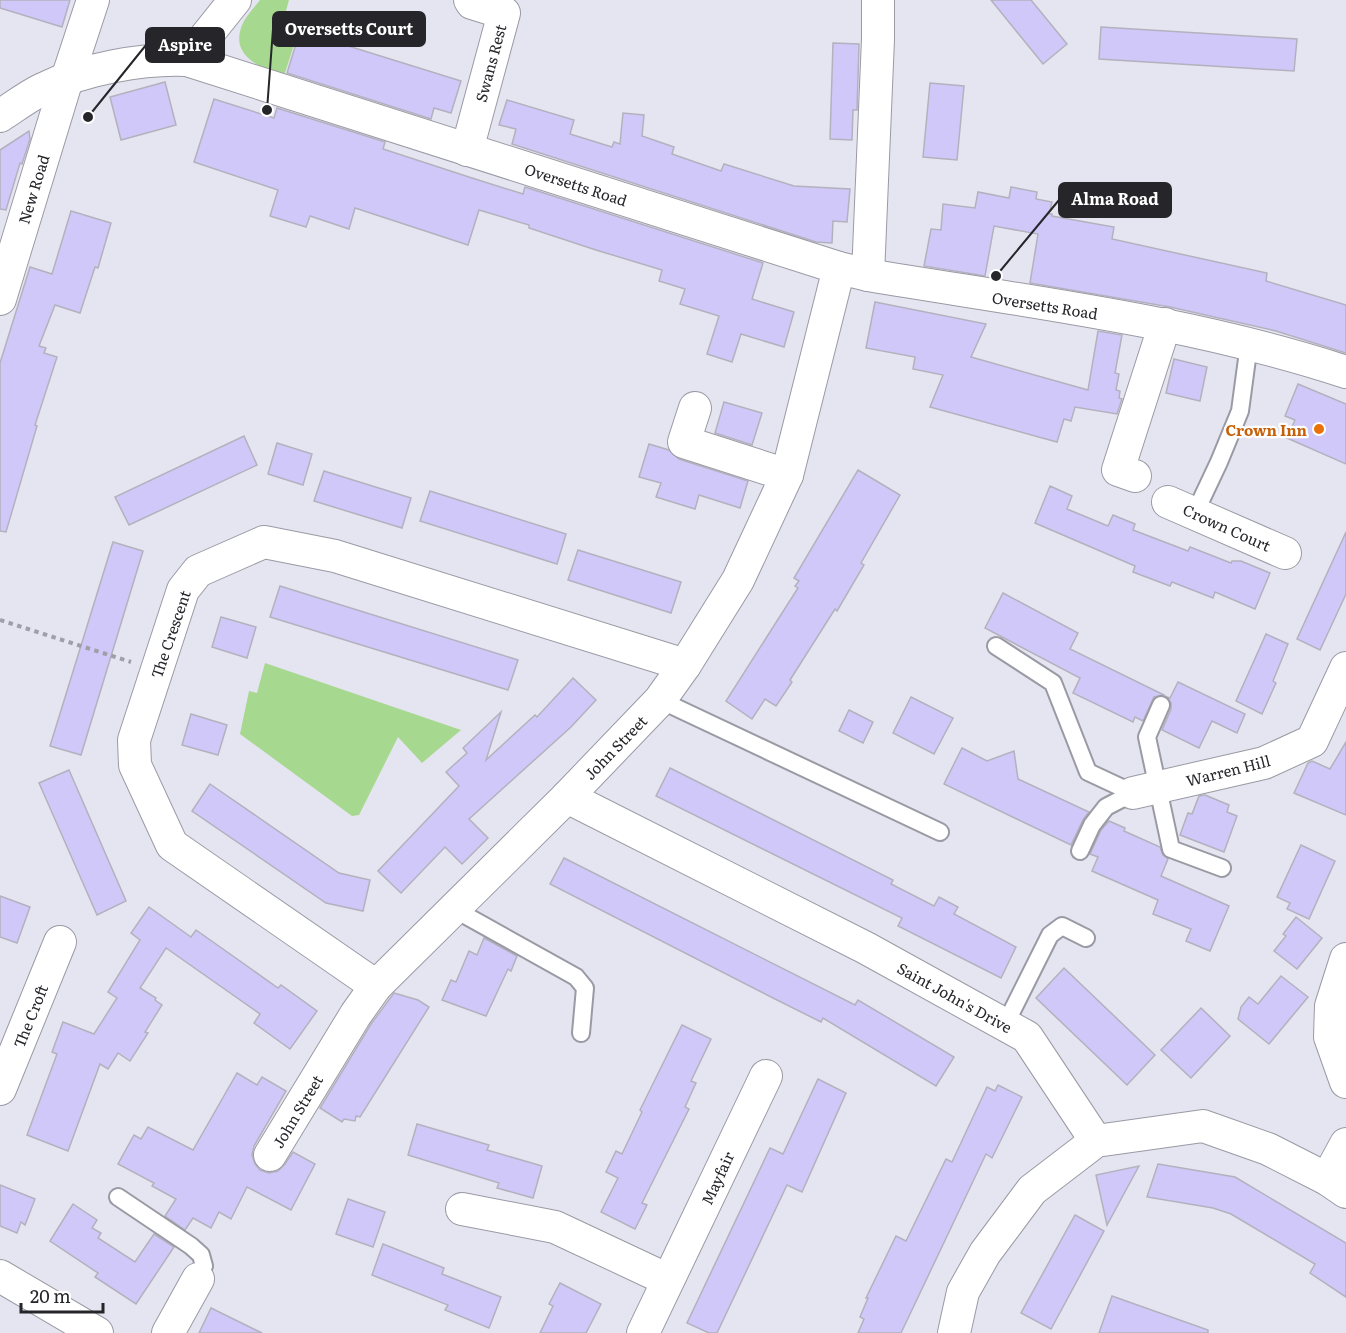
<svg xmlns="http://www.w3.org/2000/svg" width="1346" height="1333" viewBox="0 0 1346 1333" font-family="Literata,serif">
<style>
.green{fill:#a7d88f}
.building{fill:#d1c8fa;stroke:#b3b1bd;stroke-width:1.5}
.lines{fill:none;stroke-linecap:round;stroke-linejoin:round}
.service-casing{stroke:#9a9aa5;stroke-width:20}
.minor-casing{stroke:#9a9aa5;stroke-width:34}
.path{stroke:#9f9fa8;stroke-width:4;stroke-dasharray:4.5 4.5;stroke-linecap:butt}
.service{stroke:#fff;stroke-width:16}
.minor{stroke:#fff;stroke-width:32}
.food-dot{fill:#e8710a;stroke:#fff;stroke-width:2}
.labels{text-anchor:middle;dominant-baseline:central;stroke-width:4.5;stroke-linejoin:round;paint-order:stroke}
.street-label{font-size:15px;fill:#25252a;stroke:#fff}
.food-label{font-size:15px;font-weight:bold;fill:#c56008;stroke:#fff;text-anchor:end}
.leader{fill:none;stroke:#25252a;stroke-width:2}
.callout-dot{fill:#25252a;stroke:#fff;stroke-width:2}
.callout{fill:#25252a;stroke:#25252a;stroke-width:2}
.callout-label{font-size:16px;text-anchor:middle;font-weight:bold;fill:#fff}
</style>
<rect width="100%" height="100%" fill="#e5e5f1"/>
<g class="green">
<path d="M260,0H289L284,18L301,23L284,76C264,69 231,58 241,28C244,18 253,9 260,0Z"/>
<path d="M265,663L461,730L422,763L398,737L359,815L352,816L240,734L249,691L257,693Z"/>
</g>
<g class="building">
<path d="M0,0H70L62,27L0,8Z"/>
<path d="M991,0H1031L1067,44L1043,64Z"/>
<path d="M1101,27L1297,39L1294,71L1099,59Z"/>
<path d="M300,31L461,81L451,113L434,108L431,119L287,73Z"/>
<path d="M833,43L859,44L857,110H853L852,140L830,139Z"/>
<path d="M165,82L176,125L121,140L110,97Z"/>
<path d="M930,83L964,86L957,160L923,157Z"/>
<path d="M214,99L274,118L277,108L385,142L383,149L472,178L523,194L525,187L763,263L752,299L794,312L784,347L741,334L732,362L707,354L719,316L680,304L685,289L659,281L662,270L596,250L529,228V225L479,210L468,245L355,208L349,229L310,216L306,227L270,216L278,190L194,162Z"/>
<path d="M507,100L574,120L570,134L612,147L614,142L620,144L623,113L644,115L642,136L674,147L672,154L721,171L724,164L794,186L850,189L847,222L833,221L832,243L816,242L512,144L516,129L499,125Z"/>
<path d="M29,131L30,139L22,164L20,163L6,210L0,209V150Z"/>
<path d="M1011,187L1037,192L1036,199L1052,202L1049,214H1052V216L1114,227L1112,239L1267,273L1266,281L1346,305V353L1276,331L1170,307L1030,283L1038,234L994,226L985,276L924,266L931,229L941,230L943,204L975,208L978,192L1009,198Z"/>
<path d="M71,211L111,223L98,268L95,267L80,313L55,305L39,346L46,348L44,353L57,357L35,425L37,426L6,532L0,531V363L30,267L52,274Z"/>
<path d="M875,302L986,324L971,357L1088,390L1098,331L1122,335L1115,373L1119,374L1116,390L1120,391L1119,398L1122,399L1117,414L1075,407L1071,421L1064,419L1057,442L930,407L943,375L913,369L915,357L866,348Z"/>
<path d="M1174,359L1207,367L1200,401L1166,393Z"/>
<path d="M1298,384L1346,404V464L1287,438L1295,420L1285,416Z"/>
<path d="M724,402L762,413L752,445L715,433Z"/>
<path d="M244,436L257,465L129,525L115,497Z"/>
<path d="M277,443L312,454L303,485L268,474Z"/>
<path d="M649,444L669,450L679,459L748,481L740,508L699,495L695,509L656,497L661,483L639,477Z"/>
<path d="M858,470L900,495L861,563L864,565L837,611L835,609L790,680L792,682L776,706L765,699L752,719L726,701L798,588L795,586L799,581L794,578Z"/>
<path d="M324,471L411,498L402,528L314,501Z"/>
<path d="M1050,486L1072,496L1067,509L1108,526L1113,515L1135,524L1133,530L1188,551L1190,547L1231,563L1232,561H1241L1270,573L1255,609L1215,592L1213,598L1172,582L1170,586L1133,572L1135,566L1035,523Z"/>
<path d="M430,491L566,534L557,564L420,521Z"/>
<path d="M1346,532V594L1320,650L1297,639Z"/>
<path d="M113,542L143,551L81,755L50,746Z"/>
<path d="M578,550L681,582L671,613L568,580Z"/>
<path d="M280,586L518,660L508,690L270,617Z"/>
<path d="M1003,593L1078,633L1070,649L1164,695L1154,697L1143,721L1135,717L1133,722L1073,693L1080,678L985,628Z"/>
<path d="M221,617L256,627L247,658L212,647Z"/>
<path d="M1266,634L1288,644L1273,681L1276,683L1262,714L1236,701Z"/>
<path d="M573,678L596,700L571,727L469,819L488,838L462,864L445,847L401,893L378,871L459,786L446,772L467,753L463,748L501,712L486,760L535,715L537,717Z"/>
<path d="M1178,682L1245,714L1237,733L1212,721L1199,748L1162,730L1171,709V703L1167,697L1170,698Z"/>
<path d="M911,697L953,718L934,754L893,733Z"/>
<path d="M849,710L873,722L863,743L839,731Z"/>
<path d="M191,714L227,725L218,755L182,745Z"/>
<path d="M1346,742V815L1294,793L1308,763L1312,761L1330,769Z"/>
<path d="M962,748L987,761L1014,751L1018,779L1089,812L1083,820L1071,845L944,784Z"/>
<path d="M670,768L893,880L891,884L934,906L939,897L958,907L954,914L1016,947L1001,978L898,926L902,918L656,796Z"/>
<path d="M69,770L126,901L97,915L39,783Z"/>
<path d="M210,784L339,873L370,880L363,911L326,903L192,811Z"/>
<path d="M1205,795L1229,805L1227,812L1237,816L1224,852L1180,835L1188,813L1192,814L1199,796Z"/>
<path d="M1109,821L1125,828L1124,831L1160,847L1163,855L1168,859L1161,876L1229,906L1210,951L1186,941L1191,929L1153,914L1158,900L1092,871L1098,857L1090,854L1101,830Z"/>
<path d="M1301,845L1335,861L1309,919L1287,909L1290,903L1277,897Z"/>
<path d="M564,858L855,1005L858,1000L954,1057L936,1086L823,1018L821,1022L773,998L550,884Z"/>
<path d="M0,896L30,907L17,943L0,937Z"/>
<path d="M149,907L191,937L196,930L278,988L281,985L317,1011L290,1049L254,1023L260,1014L166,948L140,988L156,998L155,1000L162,1005L145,1032L148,1033L130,1061L118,1053L108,1069L100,1064L68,1151L27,1135L57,1054L52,1052L63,1022L94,1034L117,998L108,992L140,940L131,933Z"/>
<path d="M1296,917L1322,938L1297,969L1274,951L1286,936L1283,934Z"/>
<path d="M484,938L517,956L511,971L508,969L486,1016L442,1000L451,980L456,982L469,951L477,955Z"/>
<path d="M1064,968L1155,1055L1127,1085L1036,998Z"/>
<path d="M1281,976L1308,997L1269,1044L1238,1019L1241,1007L1249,997L1258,1004Z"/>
<path d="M394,993L418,1000L429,1007L360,1117L356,1116L355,1121L344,1119L342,1122L320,1108L371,1024Z"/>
<path d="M1201,1008L1230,1036L1191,1078L1161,1050Z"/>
<path d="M682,1025L711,1039L691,1081L696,1083L685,1107L689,1109L642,1203L647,1205L635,1229L601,1212L618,1178L606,1172L616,1151L622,1154L642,1112L640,1110Z"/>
<path d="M237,1073L257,1085L262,1077L286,1091L254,1146L252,1155L255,1164L260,1170L269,1173L278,1171L285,1164L293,1152L315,1164L291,1210L247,1187L231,1219L219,1212L211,1228L193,1218L185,1230L165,1216L176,1199L152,1186L154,1183L118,1164L134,1135L141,1139L148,1127L193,1150Z"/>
<path d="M818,1079L846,1093L802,1192L787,1185L717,1333H709L687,1323L770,1148L783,1154Z"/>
<path d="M998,1085L1022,1097L992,1158L986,1154L901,1333H858L864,1319L860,1317L868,1298H866L896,1236L906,1241L946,1159L952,1162L987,1087L995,1091Z"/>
<path d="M417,1124L489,1145L487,1150L542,1166L533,1198L497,1188L499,1183L408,1155Z"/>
<path d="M1158,1164L1235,1177L1346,1243V1297L1310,1273L1315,1264L1231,1214L1213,1208L1147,1197Z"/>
<path d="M1139,1166L1107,1225L1096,1175Z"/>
<path d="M0,1185L35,1199L25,1225L21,1222L17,1233L0,1226Z"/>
<path d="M348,1199L385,1212L373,1247L336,1234Z"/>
<path d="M73,1204L97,1220L92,1228L101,1233L98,1238L135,1262L154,1234L174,1247L136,1304L95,1277L98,1273L50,1241Z"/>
<path d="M1075,1215L1104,1231L1051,1329L1021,1313Z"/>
<path d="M383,1244L444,1268L442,1274L501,1297L489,1328L445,1310L448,1305L372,1275Z"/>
<path d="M560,1283L601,1304L586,1333H540L553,1306L549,1304Z"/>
<path d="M1112,1296L1208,1330V1333H1099Z"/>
<path d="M211,1308L262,1333H199Z"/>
</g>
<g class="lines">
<g class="service-casing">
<g id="service">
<path d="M1195,513L1219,462L1240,411L1249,344"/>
<path d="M996,646L1053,683L1088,772L1133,793"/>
<path d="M660,700L940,832"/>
<path d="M1161,705L1147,737L1171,849L1222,868"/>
<path d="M1080,851L1092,825L1106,807L1133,793"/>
<path d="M454,909L576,977L585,988L581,1033"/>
<path d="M1005,1025L1050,935L1062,926L1086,938"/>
<path d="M118,1197L191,1246L201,1255L204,1266L198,1279"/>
</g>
</g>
<g class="minor-casing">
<g id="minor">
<path d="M187,60L235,0"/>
<path d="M0,116C14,107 28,96 43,89C83,69 143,58 187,60L839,268L868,275C1029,302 1191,321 1346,372"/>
<path d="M467,150L504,13L472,3L470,0"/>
<path d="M868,275L878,39V0"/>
<path d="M0,299L67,79L93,0"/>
<path d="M695,408L684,442L787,475"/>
<path d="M1135,476L1118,470L1165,324"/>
<path d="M1168,502L1285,553"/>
<path d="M1133,793L1264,763L1312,741L1346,668"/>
<path d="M567,797L866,948L1027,1037L1096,1141"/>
<path d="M1346,959L1331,1006L1330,1037L1346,1082"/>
<path d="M376,986L172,845L135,765L134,740L183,590L198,571L264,542L335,556L685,665"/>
<path d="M0,1089L60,942"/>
<path d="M270,1155L356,1014L376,986L567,797L660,700L685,665L738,580L787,475L839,268"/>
<path d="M1327,1179L1346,1144"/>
<path d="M462,1209L555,1227L668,1280"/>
<path d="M0,1276L97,1333"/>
<path d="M168,1333L198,1279"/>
<path d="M643,1333L766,1076"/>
<path d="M954,1333L963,1292L985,1253L1032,1190L1096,1141L1203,1126L1268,1149L1327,1179L1346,1192"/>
</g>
</g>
<path class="path" d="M0,620L131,662"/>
<use href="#service" class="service"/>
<use href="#minor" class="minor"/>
</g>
<circle class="food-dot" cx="1319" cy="429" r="6"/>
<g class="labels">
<g class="street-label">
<text transform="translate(490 63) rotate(-75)">Swans Rest</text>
<text transform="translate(576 184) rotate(18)">Oversetts Road</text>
<text transform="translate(33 189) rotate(-73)">New Road</text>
<text transform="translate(1045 305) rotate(9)">Oversetts Road</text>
<text transform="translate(1227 527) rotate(24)">Crown Court</text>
<text transform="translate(170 634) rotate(-71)">The Crescent</text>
<text transform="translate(615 747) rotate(-46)">John Street</text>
<text transform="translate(1228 770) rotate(-14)">Warren Hill</text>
<text transform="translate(955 997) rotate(29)">Saint John's Drive</text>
<text transform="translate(30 1016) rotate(-68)">The Croft</text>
<text transform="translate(297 1111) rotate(-59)">John Street</text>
<text transform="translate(717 1178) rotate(-65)">Mayfair</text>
</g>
<g class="food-label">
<text x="1307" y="429">Crown Inn</text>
</g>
</g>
<path class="leader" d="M267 110L273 29M88 117L146 45M996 276L1059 200"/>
<g class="callout-dot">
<circle cx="267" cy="110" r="6"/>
<circle cx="88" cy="117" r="6"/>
<circle cx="996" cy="276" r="6"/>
</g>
<g class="callout">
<rect x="273" y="12" width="152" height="34" rx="6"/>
<rect x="146" y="28" width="78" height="34" rx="6"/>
<rect x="1059" y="183" width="112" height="34" rx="6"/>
</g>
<g class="callout-label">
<text x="349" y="35">Oversetts Court</text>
<text x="185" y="51">Aspire</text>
<text x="1115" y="205">Alma Road</text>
</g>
<path d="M21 1303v9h82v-9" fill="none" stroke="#25252a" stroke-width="3"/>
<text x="30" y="1303" font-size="18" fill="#25252a" stroke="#ffffff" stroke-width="4.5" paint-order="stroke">20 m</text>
</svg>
